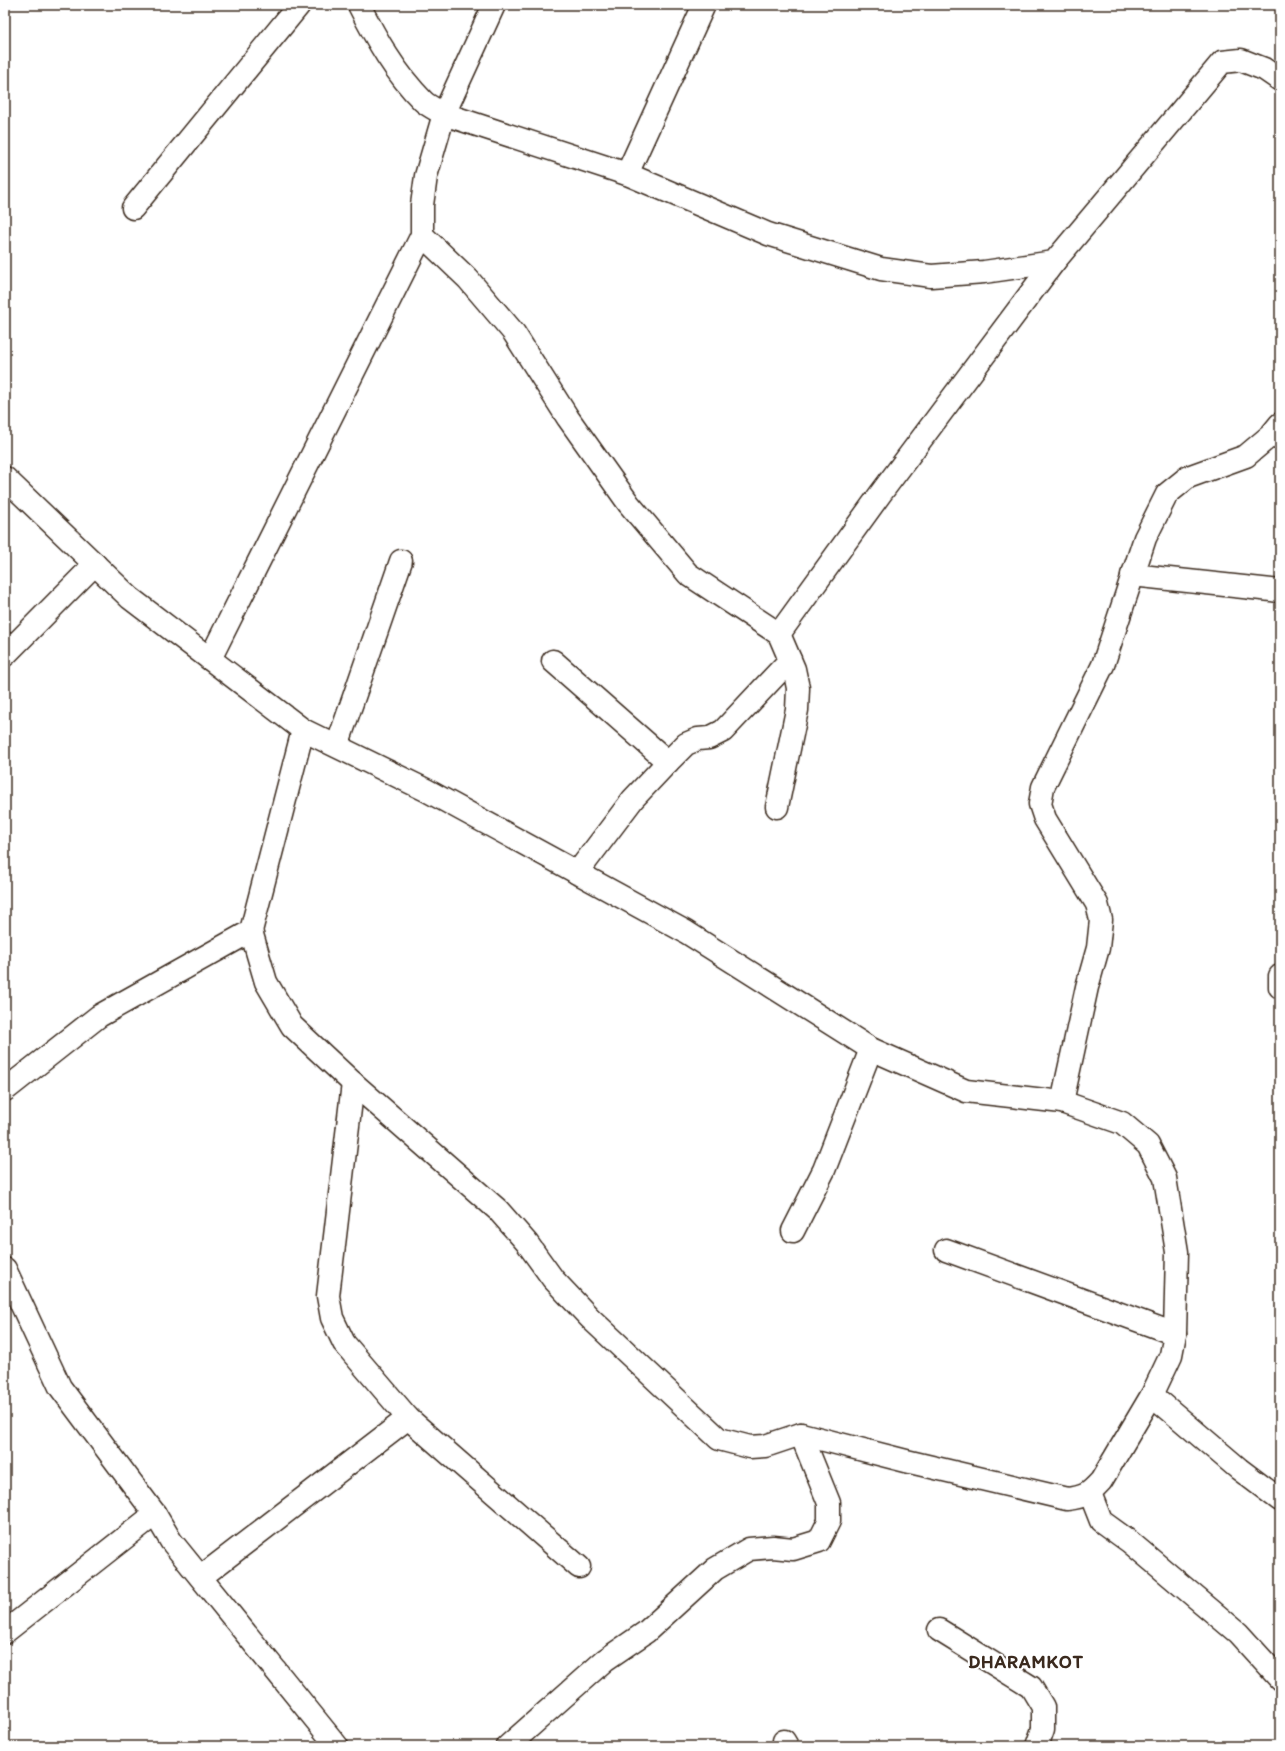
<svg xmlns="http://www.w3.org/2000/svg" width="1285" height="1751" viewBox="0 0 1285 1751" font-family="Itim,sans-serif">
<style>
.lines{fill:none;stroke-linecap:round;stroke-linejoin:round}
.minor-casing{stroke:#3b2a1e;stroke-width:25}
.minor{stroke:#fff;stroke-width:22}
.labels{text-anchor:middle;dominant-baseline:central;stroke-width:4;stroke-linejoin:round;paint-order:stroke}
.district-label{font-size:18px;font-weight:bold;letter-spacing:1px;fill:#3b2a1e;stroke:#fff}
</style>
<rect width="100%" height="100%" fill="#fff"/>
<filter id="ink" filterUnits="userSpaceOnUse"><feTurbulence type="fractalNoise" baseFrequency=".025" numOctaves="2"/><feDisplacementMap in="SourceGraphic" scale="8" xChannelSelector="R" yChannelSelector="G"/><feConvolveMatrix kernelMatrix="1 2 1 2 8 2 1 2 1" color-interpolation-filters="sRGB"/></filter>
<g filter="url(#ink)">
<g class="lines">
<g class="minor-casing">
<g id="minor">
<path d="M359,5C376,39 395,73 423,101C428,106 437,110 444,114L627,174L768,234L881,269L931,276L984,272L1054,262L1222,62L1241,60L1264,69L1280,80"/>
<path d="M627,174L704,5"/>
<path d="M133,208L299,5"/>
<path d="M422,235L468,279L514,333L568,418L629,504L688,574L779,634L794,669L798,688L797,710L777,807"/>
<path d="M5,478L130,598L303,730L426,790L686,932L871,1049L966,1091L1062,1102L1122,1123L1148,1145L1165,1178L1177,1252L1175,1334L1171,1355L1152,1395L1101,1481C1089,1494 1085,1497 1067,1499L906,1461L801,1434L765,1446L750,1447L719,1439L590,1318L553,1279L527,1243L498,1210L353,1083L292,1026L266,982L251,931"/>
<path d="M1132,575L1280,591"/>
<path d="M779,634L881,493L1054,262"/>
<path d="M5,655L95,564"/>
<path d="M210,659L422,235V205L426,176L444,114L494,5"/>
<path d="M553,661L668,762"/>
<path d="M337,746L401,561"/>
<path d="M577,873L633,799L668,762L686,744L698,739L709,738L723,731L790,660"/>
<path d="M1280,976V987"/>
<path d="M353,1083L328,1296L332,1318L344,1343L408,1418L579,1567"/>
<path d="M5,1090L99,1016L251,931L303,730"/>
<path d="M1062,1102L1087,987L1098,948L1101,920L1097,904L1045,819L1040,804L1043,787L1103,665L1145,538L1167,494L1188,477L1246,456L1271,435L1280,424"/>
<path d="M793,1231L824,1170L871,1049"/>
<path d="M946,1250L1175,1334"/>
<path d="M5,1269L60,1387L155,1514L171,1541L337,1746"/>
<path d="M1152,1395L1239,1469L1280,1500"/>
<path d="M1090,1493L1101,1521L1130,1542L1238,1633L1280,1679"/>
<path d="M201,1577L408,1418"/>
<path d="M939,1630L1031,1687L1043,1707V1729L1037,1746"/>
<path d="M5,1632L155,1514"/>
<path d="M784,1741L787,1746"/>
<path d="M508,1746L605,1660L646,1632L715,1569L749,1549L773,1547L793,1549L819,1541L829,1521V1503L801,1434"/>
</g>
</g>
<use href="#minor" class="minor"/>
</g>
</g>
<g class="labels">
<g class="district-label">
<text x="1026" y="1662">DHARAMKOT</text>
</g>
</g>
<rect width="1285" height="1751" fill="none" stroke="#fff" stroke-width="20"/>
<rect x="10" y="10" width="1265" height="1731" fill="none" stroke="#3b2a1e" stroke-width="1.5" filter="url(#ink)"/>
</svg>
